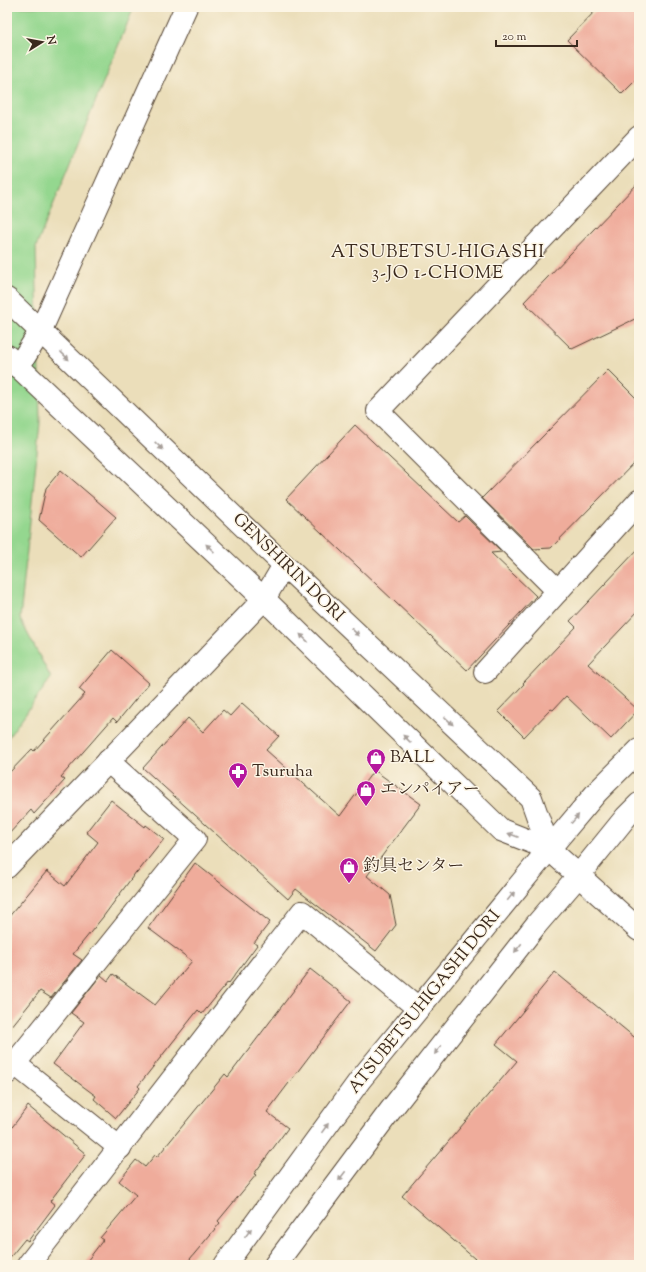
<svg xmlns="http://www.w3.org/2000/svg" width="646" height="1272" viewBox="0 0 646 1272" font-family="'Sorts Mill Goudy','Noto Serif JP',serif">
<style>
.green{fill:#94d78f;stroke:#688056}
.building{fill:#efac9b}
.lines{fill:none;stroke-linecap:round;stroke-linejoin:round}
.minor-casing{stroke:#554535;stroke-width:24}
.minor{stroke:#fff;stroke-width:22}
.oneway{fill:#a79f9a}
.labels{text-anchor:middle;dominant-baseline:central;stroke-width:3;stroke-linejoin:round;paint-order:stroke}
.street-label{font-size:17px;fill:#3b2a1e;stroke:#fcf5e5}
.poi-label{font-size:17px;fill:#3b2a1e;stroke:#fcf5e5;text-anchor:start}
.neighbourhood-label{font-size:18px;letter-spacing:1px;fill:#3b2a1e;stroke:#fcf5e5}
</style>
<rect width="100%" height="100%" fill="#fcf5e5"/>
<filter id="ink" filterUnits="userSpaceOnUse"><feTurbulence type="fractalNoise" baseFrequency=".025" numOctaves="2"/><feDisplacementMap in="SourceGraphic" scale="8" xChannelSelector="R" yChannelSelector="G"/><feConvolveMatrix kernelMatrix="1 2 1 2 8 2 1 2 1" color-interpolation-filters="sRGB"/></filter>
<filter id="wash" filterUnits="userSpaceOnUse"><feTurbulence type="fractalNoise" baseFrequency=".012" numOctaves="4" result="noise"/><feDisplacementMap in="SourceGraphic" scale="16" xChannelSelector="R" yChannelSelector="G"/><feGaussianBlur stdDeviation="0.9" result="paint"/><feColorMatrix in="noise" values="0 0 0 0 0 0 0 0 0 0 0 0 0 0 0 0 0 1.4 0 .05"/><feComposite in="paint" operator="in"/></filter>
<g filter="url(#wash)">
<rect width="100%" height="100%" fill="#ebdeba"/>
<path class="green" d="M7,7H134L36,247L40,423L20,619L51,678L7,739Z"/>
<g id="blocks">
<g class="building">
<path d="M599,7H639V77L622,94L567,40Z"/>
<path d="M639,182V317L572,349L524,302Z"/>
<path d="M608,370L639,401V458L551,548L534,549L482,498Z"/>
<path d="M355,425L458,522L465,516L502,552L491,553L536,596L467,670L286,499Z"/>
<path d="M61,470L116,517L81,557L39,520L46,488Z"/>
<path d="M639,548V610L588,664L638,710L611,739L566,696L553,710L551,709L524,737L498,711L524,684L523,683L576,627L570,621Z"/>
<path d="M112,650L149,683L117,722L113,718L61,777L65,780L34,814L31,810L7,836V775L32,749L34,751L85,694L79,689Z"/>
<path d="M242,703L279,736L266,750L340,816L374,770L421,804L367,876L390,895L396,925L376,951L296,889L288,899L143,768L188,718L203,732L223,710L230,716Z"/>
<path d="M111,800L145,827L146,825L164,839L137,873L136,872L103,917L73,954L82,960L51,998L40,991L7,1032V919L47,871L65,886L98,842L86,832Z"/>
<path d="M195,863L270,922L254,943L257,945L229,983L228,982L202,1014L198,1010L138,1086L140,1088L116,1118L94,1099L96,1096L53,1064L84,1022L71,1013L101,975L108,981L113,974L155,1005L192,961L148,928Z"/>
<path d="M310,969L351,1001L267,1112L288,1128L254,1174L256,1175L218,1221L220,1223L185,1265H84L103,1240L100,1238L136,1195L119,1181L136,1160L145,1167L155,1155L157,1157L225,1074L228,1077Z"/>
<path d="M555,972L639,1041V1265H482L402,1196L517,1061L496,1044Z"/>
<path d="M28,1106L86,1154L50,1201L55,1205L28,1241L25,1239L7,1261V1134Z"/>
</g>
</g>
</g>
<g filter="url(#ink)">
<use href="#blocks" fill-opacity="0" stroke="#554535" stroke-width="1"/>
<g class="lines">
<g class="minor-casing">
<g id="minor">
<path d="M7,299L284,565L531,798L549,849"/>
<path d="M7,356L264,599L501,830L549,849L639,930"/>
<path d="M18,367L40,332L186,7"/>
<path d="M558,591L378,411L639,137"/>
<path d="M485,672L639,501"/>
<path d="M7,867L264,599L284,565"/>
<path d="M15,1064L120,1148"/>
<path d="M7,1073L195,839L108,761"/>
<path d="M28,1265L302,912L418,1008"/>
<path d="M225,1265L360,1080L549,849L597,792L639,750"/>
<path d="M275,1265L390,1111L536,925L579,875L626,817L639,804"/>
</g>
</g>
<use href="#minor" class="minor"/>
</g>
<defs><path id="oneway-solid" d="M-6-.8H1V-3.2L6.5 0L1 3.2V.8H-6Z"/></defs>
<g class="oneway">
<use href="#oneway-solid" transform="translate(65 356) rotate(44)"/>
<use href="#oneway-solid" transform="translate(159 446) rotate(44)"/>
<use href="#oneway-solid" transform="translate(210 548) rotate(-137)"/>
<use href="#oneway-solid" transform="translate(355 632) rotate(43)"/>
<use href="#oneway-solid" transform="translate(304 638) rotate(-136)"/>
<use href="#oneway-solid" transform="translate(449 721) rotate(43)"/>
<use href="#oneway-solid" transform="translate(407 739) rotate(-136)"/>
<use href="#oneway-solid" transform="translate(575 819) rotate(-50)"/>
<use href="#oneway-solid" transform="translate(513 835) rotate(-159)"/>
<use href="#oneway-solid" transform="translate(511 896) rotate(-51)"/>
<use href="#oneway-solid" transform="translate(518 948) rotate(128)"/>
<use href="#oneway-solid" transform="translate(438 1050) rotate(128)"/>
<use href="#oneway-solid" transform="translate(325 1128) rotate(-54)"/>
<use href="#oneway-solid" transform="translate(342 1176) rotate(127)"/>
<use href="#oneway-solid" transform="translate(248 1233) rotate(-54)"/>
</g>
</g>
<defs>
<g id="shop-pin" transform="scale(1)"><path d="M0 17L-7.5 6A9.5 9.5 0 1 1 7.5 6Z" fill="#b5179e" stroke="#fcf5e5"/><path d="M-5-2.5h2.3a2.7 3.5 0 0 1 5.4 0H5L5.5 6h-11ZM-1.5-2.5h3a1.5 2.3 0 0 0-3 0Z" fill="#fff"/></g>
<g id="pharmacy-pin" transform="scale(1)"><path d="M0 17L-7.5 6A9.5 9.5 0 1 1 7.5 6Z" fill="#b5179e" stroke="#fcf5e5"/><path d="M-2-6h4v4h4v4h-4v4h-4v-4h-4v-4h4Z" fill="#fff"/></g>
</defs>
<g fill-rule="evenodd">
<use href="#shop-pin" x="376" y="758"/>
<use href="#pharmacy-pin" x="238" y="772"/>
<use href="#shop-pin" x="366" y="790"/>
<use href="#shop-pin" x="349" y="867"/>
</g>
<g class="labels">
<g class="street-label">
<text transform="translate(288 568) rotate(44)">GENSHIRIN DORI</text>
<text transform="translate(425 1002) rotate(-51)">ATSUBETSUHIGASHI DORI</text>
</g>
<g class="poi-label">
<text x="390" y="758">BALL</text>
<text x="252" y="772">Tsuruha</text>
<text x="380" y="790">エンパイアー</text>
<text x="363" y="867">釣具センター</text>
</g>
<g class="neighbourhood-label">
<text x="438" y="253">ATSUBETSU-HIGASHI<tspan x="438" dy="21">3-JO 1-CHOME</tspan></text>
</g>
</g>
<rect width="646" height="1272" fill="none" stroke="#fcf5e5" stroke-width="24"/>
<g transform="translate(42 42) rotate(79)" stroke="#fcf5e5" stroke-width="3" paint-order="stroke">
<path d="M0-3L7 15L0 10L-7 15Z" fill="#3b2a1e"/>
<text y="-6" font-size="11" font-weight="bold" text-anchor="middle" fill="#3b2a1e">N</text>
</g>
<path d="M496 40v6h81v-6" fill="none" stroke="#3b2a1e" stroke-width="2"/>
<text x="502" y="40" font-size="12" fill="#3b2a1e" stroke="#fcf5e5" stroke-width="3" paint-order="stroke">20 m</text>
</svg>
